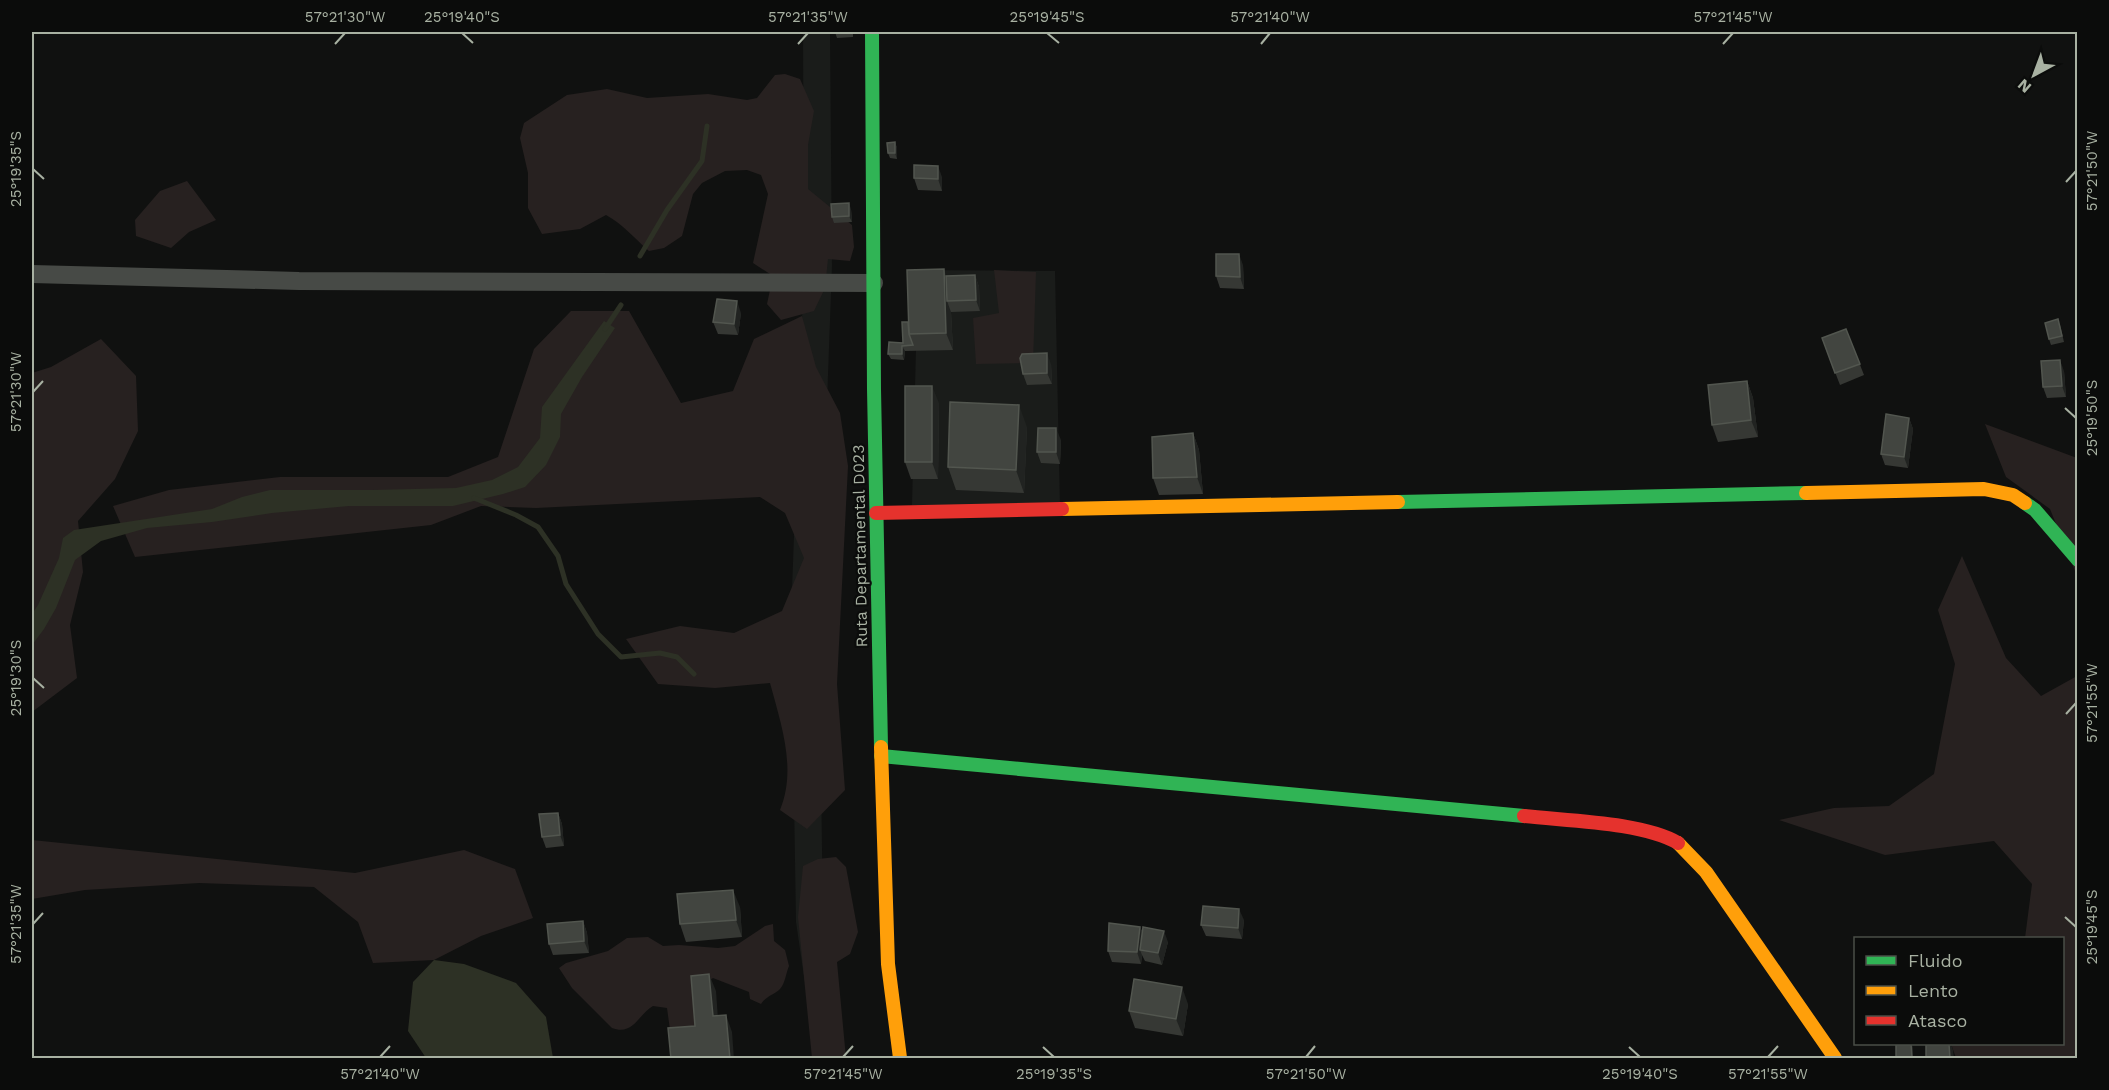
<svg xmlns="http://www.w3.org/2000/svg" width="2109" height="1090" viewBox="0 0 2109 1090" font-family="'Work Sans',sans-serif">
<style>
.built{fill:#1a1c1a}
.green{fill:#272120}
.water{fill:#2d3125}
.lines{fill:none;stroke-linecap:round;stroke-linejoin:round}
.stream{stroke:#2d3125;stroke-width:5}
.street{stroke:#474a46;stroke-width:18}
.fast{stroke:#30b455;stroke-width:14}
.slow{stroke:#ff9f0a;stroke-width:14}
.jam{stroke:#e5322d;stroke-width:14}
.wall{fill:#363834}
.shaded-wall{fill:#212321}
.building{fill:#424540;stroke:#52564f;stroke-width:1.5}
.ticks{fill:none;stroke:#a8b1a2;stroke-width:2}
.labels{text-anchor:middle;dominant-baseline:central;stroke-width:4.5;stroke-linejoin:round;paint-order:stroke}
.street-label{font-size:16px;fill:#a8b1a2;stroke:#0b0c0b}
.neatline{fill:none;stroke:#a8b1a2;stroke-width:2}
.ticks-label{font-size:15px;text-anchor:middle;fill:#a8b1a2}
</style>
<rect width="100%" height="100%" fill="#101110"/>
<g class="built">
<path d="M803,32H830L832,266L819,621L823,923L816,1058L796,922L791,617L804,265Z"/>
<path d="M918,270L1055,271L1060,508L912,505Z"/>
</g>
<g class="green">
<path d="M785,74L800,79L814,111L808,145V189L852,225L854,247L850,261L828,259L825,288L814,311L781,320L767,304L773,276L753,263L768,194L761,175L747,170L725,171L702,183L693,194L682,236L664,248L649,251C635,239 623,224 606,215L580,229L542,234L528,208V173L520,138L524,123L567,95L607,89L647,98L708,94L747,100L757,98L775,75Z"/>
<path d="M187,181L216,220L189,232L171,248L136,236L135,220L160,191Z"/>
<path d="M994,270L1036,272L1033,363L976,364L973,318L999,313Z"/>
<path d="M571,311H629L681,403L733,391L754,339L802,316L816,367L840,413L848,466L837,684L845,790L807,829L780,810C797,769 781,724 770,683L715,688L658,684L626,639L680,626L734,633L782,611L804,558L785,513L760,497L536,508L481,506L431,525L135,557L113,506L169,490L280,477H448L498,457L534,349Z"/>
<path d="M101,339L136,376L138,431L115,479L78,521L83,572L70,625L77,678L32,712V373L51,367Z"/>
<path d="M1985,424L2077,458V576L2050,509L2006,477Z"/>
<path d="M1962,556L2006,658L2041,696L2077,676V1058H1956L1951,1044H2062V938H2025L2032,884L1994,841L1885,855L1779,820L1834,808L1889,806L1934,774L1955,664L1938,610Z"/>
<path d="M32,840L355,873L464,850L515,869L533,918L481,936L434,960L373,963L358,922L314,887L199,883L85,890L32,899Z"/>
<path d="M836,857L846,867L858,932L850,954L837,962L846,1058H812L798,917L803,866L818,859Z"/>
<path d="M773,924L774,941L785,950L789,966C786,973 785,984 780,989C774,995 766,996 761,1004L750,999L749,992L713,978L696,989L692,994L697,1008L700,1026L670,1030L667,1008L653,1006C638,1015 633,1036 612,1028L572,988L559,968L566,963L608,951L627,938L648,937L663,946L679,945L718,948L735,946L765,926Z"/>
</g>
<g class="water">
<path d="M604,321L615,328L582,377L561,414L560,437L546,465L525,487L503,494L453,506H349L272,513L212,522L147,528L101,541L75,560L56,608L44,629L32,645V614L38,605L59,558L63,538L74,530L212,509L242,497L270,490H372L456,488L492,480L518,467L540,438L542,407Z"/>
<path d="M434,960L464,964L516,983L546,1017L553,1058H426L408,1031L413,982Z"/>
</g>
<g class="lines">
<g class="stream">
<path d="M640,256L667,210L702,161L707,126"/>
<path d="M605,329L621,305"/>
<path d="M474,498L516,515L538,527L558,556L566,584L598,634L621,657L660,653L677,657L694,674"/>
</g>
<path class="street" d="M32,274L299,281L874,283"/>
<g class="fast">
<path d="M872,32L874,389L881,747"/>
<path d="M1398,502L1806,493"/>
<path d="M2025,503L2035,510L2078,560"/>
<path d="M881,756L1524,816"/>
</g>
<g class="slow">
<path d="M1806,493L1984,489L2013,495L2025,503"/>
<path d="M1062,509L1398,502"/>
<path d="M881,747L888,964L900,1058"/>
<path d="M1678,843L1706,872L1835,1058"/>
</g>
<g class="jam">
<path d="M876,513L1062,509"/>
<path d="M1524,816C1567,821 1642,822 1678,843"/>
</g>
</g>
<g class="wall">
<path d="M835,32H853V37L837,38Z"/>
<path d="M895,142L897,148V159L890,158L888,153Z"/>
<path d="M942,177V191L918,190L914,178Z"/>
<path d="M851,209L852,222L834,223L832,217Z"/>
<path d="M1243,265L1244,289L1220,288L1216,276Z"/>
<path d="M975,275L979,287L980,311L951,312L953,350L905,351L904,360L891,359L888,354L903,343L947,276Z"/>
<path d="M741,313L738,335L718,334L713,322Z"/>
<path d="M2060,325L2064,342L2051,345L2049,339Z"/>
<path d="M1846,329L1864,375L1840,385L1822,338Z"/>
<path d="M1051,364L1052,384L1027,385L1023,374Z"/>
<path d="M2064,371L2066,397L2047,398L2043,387Z"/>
<path d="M1747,381L1753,398L1758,437L1718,442L1712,425Z"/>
<path d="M939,403L938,479H911L905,462Z"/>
<path d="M1909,418L1913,429L1908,468L1885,465L1881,454Z"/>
<path d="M1027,427L1024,493L956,490L948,467Z"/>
<path d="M1193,433L1199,450L1203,494L1159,495L1153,478Z"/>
<path d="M1061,440L1060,464L1041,463L1037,452Z"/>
<path d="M558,813L562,824L564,846L546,848L542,837Z"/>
<path d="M740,907L742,937L686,942L680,924Z"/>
<path d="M1244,920L1242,939L1206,936L1201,925Z"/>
<path d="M583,921L587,933L589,953L553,955L549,944Z"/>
<path d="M1140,927L1143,933L1168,942L1162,965L1145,961L1142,955L1141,964L1112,962L1108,951Z"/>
<path d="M1188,1004L1183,1036L1135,1028L1129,1011Z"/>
</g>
<g class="shaded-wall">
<path d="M895,142L897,148V159L895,153Z"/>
<path d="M938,166L942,177V191L938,179Z"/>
<path d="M849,203L851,209L852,222L849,216Z"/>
<path d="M1239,254L1243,265L1244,289L1240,277Z"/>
<path d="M944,269L950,286L947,301L951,312L953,350L946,333Z"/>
<path d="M975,275L979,287L980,311L976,300Z"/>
<path d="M737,301L741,313L738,335L734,324Z"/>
<path d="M902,346L905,351L904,360L902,354Z"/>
<path d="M1047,353L1051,364L1052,384L1047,373Z"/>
<path d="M2060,360L2064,371L2066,397L2062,386Z"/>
<path d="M1747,381L1753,398L1758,437L1751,420Z"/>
<path d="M932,386L939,403L938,479L932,462Z"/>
<path d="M1019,405L1027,427L1024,493L1016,470Z"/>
<path d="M1909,418L1913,429L1908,468L1904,457Z"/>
<path d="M1056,428L1061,440L1060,464L1056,452Z"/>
<path d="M1193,433L1199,450L1203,494L1197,477Z"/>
<path d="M558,813L562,824L564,846L560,835Z"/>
<path d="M733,890L740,907L742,937L736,920Z"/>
<path d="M1239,909L1244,920L1242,939L1238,928Z"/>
<path d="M583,921L587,933L589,953L584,941Z"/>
<path d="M1140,927L1145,939L1140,950L1142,955L1141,964L1137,952Z"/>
<path d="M1164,931L1168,942L1162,965L1158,953Z"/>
<path d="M709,974L716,991L719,1033L713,1016Z"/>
<path d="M1182,987L1188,1004L1183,1036L1176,1019Z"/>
<path d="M726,1015L732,1032L734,1059H730Z"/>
<path d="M1911,1044L1913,1047V1059H1912Z"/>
<path d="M1949,1044H1951L1953,1050L1954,1059H1950Z"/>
</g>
<g class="building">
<path d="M895,142V153H888L887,143Z"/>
<path d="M914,165L938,166V179L914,178Z"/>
<path d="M849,203V216L832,217L831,204Z"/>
<path d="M1216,254H1239L1240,277L1216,276Z"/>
<path d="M944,269L946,333L909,334L907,270Z"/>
<path d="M975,275L976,300L947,301L946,276Z"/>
<path d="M717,299L737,301L734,324L713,322Z"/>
<path d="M2058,319L2062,336L2049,339L2045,323Z"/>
<path d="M902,322H908L909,334L913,345L902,346V354H888L889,342L903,343Z"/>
<path d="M1846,329L1860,364L1835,373L1822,338Z"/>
<path d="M1047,353V373L1023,374L1020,358L1022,354Z"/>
<path d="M2060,360L2062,386L2043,387L2041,361Z"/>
<path d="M1747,381L1751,420L1712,425L1708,385Z"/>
<rect x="905" y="386" width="27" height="76"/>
<path d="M950,402L1019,405L1016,470L948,467Z"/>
<path d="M1886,414L1909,418L1904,457L1881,454Z"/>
<path d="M1038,428H1056V452H1037Z"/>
<path d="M1193,433L1197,477L1153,478L1152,437Z"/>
<path d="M558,813L560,835L542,837L539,814Z"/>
<path d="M733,890L736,920L680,924L677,894Z"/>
<path d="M1203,906L1239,909L1238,928L1201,925Z"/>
<path d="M583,921L584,941L549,944L547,924Z"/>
<path d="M1109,923L1140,927L1137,952L1108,951Z"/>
<path d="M1143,927L1164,931L1158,953L1140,950Z"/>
<path d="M709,974L713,1016L726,1015L730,1059H671L668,1028L695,1026L691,976Z"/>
<path d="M1134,979L1182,987L1176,1019L1129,1011Z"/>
<path d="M1896,1044H1911L1912,1058H1896Z"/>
<path d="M1926,1044H1949L1950,1059H1926Z"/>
</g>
<path class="ticks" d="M462,33L473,43M1047,33L1059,43M335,44L345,33M798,44L808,33M1261,44L1270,33M1723,44L1733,33M33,169L44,179M2066,182L2076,171M33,392L43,381M2065,408L2076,418M33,678L44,688M2066,714L2076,703M2065,917L2076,927M33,924L43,913M1043,1047L1054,1057M1629,1047L1640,1057M380,1057L390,1046M843,1057L853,1046M1306,1057L1315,1046M1768,1057L1778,1046"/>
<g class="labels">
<g class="street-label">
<text transform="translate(860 546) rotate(-91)">Ruta Departamental D023</text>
</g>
</g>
<rect width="2109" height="1090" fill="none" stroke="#0b0c0b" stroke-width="66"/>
<rect x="1854" y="937" width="210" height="108" fill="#0b0c0b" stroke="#4a4e47" stroke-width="1.5"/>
<rect x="1866" y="956" width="30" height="9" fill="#30b455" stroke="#4a4e47" stroke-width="1.5"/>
<text x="1908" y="967" font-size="18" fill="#a8b1a2">Fluido</text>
<rect x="1866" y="986" width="30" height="9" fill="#ff9f0a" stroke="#4a4e47" stroke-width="1.5"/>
<text x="1908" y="997" font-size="18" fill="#a8b1a2">Lento</text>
<rect x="1866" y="1016" width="30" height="9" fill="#e5322d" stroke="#4a4e47" stroke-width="1.5"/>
<text x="1908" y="1027" font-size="18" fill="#a8b1a2">Atasco</text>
<g transform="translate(2034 75) rotate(221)" stroke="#0b0c0b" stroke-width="4.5" paint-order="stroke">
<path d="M0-4.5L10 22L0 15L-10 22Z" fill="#a8b1a2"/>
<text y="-9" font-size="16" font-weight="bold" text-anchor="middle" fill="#a8b1a2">N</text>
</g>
<rect x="33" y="33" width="2043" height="1024" class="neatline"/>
<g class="ticks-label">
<text x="345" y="22">57°21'30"W</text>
<text x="462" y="22">25°19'40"S</text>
<text x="808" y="22">57°21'35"W</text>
<text x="1047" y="22">25°19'45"S</text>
<text x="1270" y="22">57°21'40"W</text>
<text x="1733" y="22">57°21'45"W</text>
<text transform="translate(16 169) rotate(-90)" y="5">25°19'35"S</text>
<text transform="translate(2092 171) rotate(-90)" y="5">57°21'50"W</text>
<text transform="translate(16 392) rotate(-90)" y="5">57°21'30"W</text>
<text transform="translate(2092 418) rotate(-90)" y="5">25°19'50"S</text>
<text transform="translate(16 678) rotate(-90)" y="5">25°19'30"S</text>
<text transform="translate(2092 703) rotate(-90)" y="5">57°21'55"W</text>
<text transform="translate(16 924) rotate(-90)" y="5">57°21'35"W</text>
<text transform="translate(2092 927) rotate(-90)" y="5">25°19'45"S</text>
<text x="380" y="1079">57°21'40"W</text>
<text x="843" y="1079">57°21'45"W</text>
<text x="1054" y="1079">25°19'35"S</text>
<text x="1306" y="1079">57°21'50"W</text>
<text x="1640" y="1079">25°19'40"S</text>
<text x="1768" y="1079">57°21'55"W</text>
</g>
</svg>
